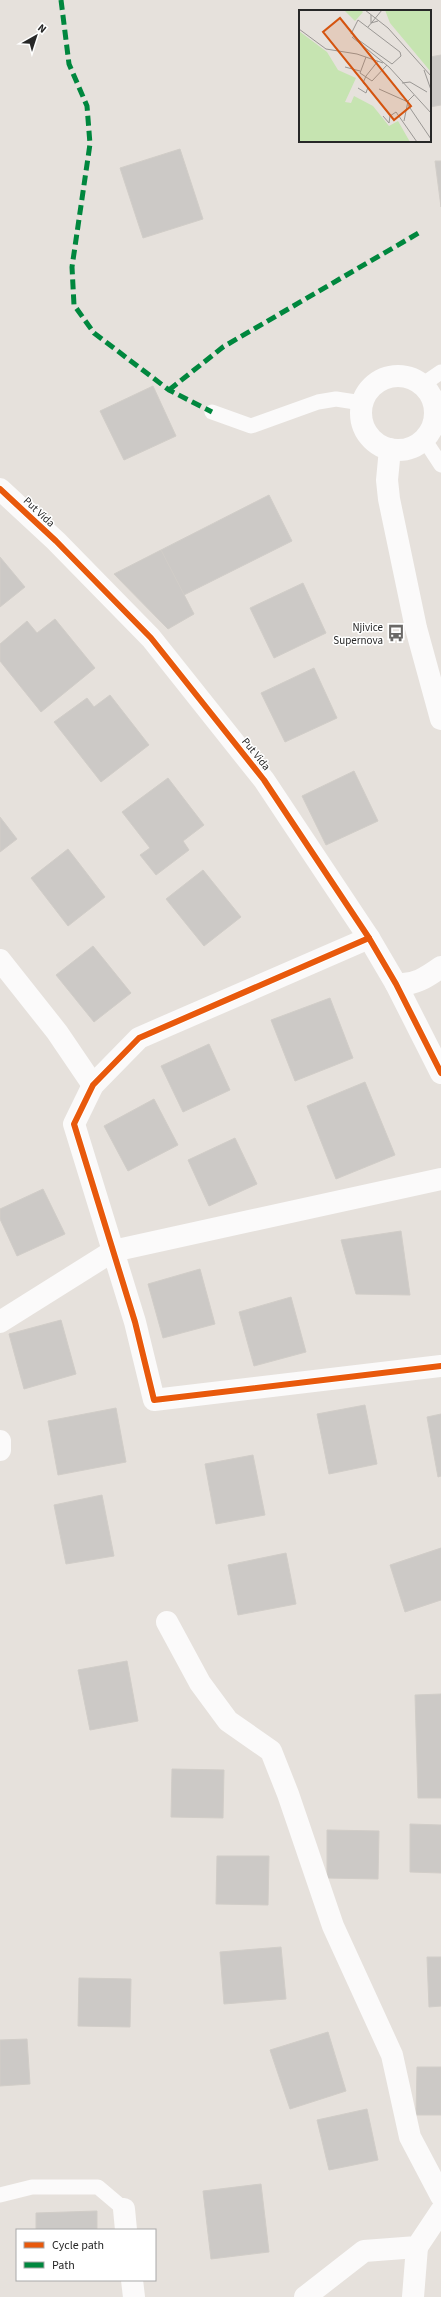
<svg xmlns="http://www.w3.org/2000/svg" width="441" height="2297" viewBox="0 0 441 2297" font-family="'Source Sans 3',sans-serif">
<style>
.building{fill:#ccc9c6;stroke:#d1cdc8}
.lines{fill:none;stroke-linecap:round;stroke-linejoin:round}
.service{stroke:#fbfafa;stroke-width:15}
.minor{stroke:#fbfafa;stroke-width:22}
.quiet{stroke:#00873e;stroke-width:5;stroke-dasharray:10 5;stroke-linecap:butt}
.cycleway-casing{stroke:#fff;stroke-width:8}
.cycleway{stroke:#e8590c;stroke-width:6}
.labels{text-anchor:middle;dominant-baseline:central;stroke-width:3;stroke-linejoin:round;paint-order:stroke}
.street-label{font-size:11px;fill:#272727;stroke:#fff}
.poi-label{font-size:11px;fill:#272727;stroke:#fff;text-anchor:end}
.inset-road{fill:none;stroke:#9a9794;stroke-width:1}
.view{fill:#d5540f;fill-opacity:0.15;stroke:#d5540f;stroke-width:2}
.inset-edge{fill:none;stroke:#272727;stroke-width:2}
</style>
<rect width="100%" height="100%" fill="#e6e1dc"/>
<g class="building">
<path d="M441,55V105L430,107V57Z"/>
<path d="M180,149L203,219L143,238L120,168Z"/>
<path d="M435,161H441V207Z"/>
<path d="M153,386L176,436L124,460L100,411Z"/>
<path d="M269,495L292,541L184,595L161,550Z"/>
<path d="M161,550L194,614L168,629L114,574Z"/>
<path d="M0,557L25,587L0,607Z"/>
<path d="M303,583L326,633L274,658L250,608Z"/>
<path d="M55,619L95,668L41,712L0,661V644L27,621L37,633Z"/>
<path d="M314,668L337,718L285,742L261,693Z"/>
<path d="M110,695L149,745L101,782L54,722L87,698L94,707Z"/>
<path d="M354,771L378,821L326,845L302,796Z"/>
<path d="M168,778L204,825L183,841L189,850L156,875L140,855L150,848L122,812Z"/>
<path d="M0,817L17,839L0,852Z"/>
<path d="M68,849L105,897L68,926L31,878Z"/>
<path d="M203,870L241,917L204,946L166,899Z"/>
<path d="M93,946L131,993L94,1022L56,975Z"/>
<path d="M330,998L353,1058L295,1081L271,1020Z"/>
<path d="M209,1044L230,1090L183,1112L161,1066Z"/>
<path d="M365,1082L395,1155L336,1179L307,1106Z"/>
<path d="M154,1099L178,1145L128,1171L104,1126Z"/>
<path d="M235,1138L257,1184L209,1206L188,1160Z"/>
<path d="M43,1189L65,1234L17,1256L0,1219V1209Z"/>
<path d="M401,1231L410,1295L356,1294L341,1240Z"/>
<path d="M200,1269L215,1324L163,1338L148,1284Z"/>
<path d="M291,1297L306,1352L254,1366L239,1312Z"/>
<path d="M61,1320L76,1374L24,1389L9,1334Z"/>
<path d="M365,1405L377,1464L329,1474L317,1414Z"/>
<path d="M116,1408L126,1462L58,1475L48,1421Z"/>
<path d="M441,1414V1476L438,1477L427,1417Z"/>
<path d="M253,1455L265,1515L216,1524L205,1464Z"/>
<path d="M102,1495L114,1556L66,1564L54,1505Z"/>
<path d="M441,1548V1600L405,1612L390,1565Z"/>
<path d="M286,1553L296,1604L238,1615L228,1565Z"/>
<path d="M127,1661L138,1721L90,1730L78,1670Z"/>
<path d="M441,1694V1798H418L415,1695Z"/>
<path d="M172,1769L224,1770L223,1818L171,1817Z"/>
<path d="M410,1824L441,1825V1873L410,1872Z"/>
<path d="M327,1830L379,1831L378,1879L327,1878Z"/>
<path d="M217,1856H269L268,1905L216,1904Z"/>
<path d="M281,1947L286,1999L224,2004L220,1952Z"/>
<path d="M427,1957H441V2006L429,2007Z"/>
<path d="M79,1978L131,1979L130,2027L78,2026Z"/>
<path d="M328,2032L346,2091L290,2109L270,2050Z"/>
<path d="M27,2039L30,2084L0,2086V2040Z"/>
<path d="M417,2067H441V2115H416Z"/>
<path d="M367,2109L378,2160L329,2170L317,2120Z"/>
<path d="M261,2184L269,2252L211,2259L203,2191Z"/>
<path d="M97,2211V2230H36V2213Z"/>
</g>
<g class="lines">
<g class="service">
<path d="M422,385L441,372"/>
<path d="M212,412L251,426L318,402L336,399L362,403"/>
<path d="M424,439L441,465"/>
<path d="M0,2195L32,2187H98L124,2209"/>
</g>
<g class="minor">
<circle cx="398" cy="413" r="37"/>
<path d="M390,449L387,480L389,499L416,628L441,719"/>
<path d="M0,489L56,541L151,638L264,780L369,938L396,984L441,1073"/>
<path d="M369,938L139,1038L93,1085L74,1124L135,1322L154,1400L441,1366"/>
<path d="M0,960L57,1032L93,1085"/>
<path d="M396,984C414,986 427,977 441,967"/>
<path d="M0,1322L113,1251L441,1179"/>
<path d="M0,1441V1450"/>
<path d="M167,1622L200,1683L228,1721L271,1751L288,1794L333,1926L392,2055L410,2137L441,2196"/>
<path d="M124,2209L126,2230"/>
<path d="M132,2280L134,2297"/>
<path d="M305,2297L364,2251L417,2247L441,2211"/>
<path d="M413,2297L417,2247"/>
</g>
<g class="quiet">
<path d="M61,0L69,64L87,106L90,144L72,267L74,305L94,333L169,390L212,412"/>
<path d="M169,390L223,347L422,231"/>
</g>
<g class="cycleway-casing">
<g id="cycleway">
<path d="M0,489L56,541L151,638L264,780L369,938L396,984L441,1073"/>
<path d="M369,938L139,1038L93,1085L74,1124L135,1322L154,1400L441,1366"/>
</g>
</g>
<use href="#cycleway" class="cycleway"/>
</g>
<defs>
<g id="bus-bare" transform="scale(1.38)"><path d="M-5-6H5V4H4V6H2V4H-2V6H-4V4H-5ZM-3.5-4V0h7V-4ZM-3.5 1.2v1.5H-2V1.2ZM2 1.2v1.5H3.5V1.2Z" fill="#6a6866" stroke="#fff" stroke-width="2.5" paint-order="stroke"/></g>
</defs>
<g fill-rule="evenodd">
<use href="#bus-bare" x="396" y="633"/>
</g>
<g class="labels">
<g class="street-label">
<text transform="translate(39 512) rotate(43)">Put Vida</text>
<text transform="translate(256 754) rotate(51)">Put Vida</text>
</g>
<g class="poi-label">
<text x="383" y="627">Njivice<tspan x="383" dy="13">Supernova</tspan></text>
</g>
</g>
<g transform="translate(299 10)">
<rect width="132" height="132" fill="#e6e1dc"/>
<path d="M45,0H62L64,2L56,11ZM86,0H132V62L91,13ZM0,21L28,42L39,60L57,68L46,92L52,93L55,86L74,96L90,116L99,111L111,132H0Z" fill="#c6e4b1"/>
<path class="inset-road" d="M66,0L89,18L132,66M72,5V13L79,11M69,17L83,0M0,19L27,39L58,44L84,53M52,24L59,10L101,42L102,46L93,54L54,26M53,27L90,57L132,103M67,47L61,63L73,71L88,55M46,57L61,61M125,60L132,80M103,73L111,72L128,82M59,78L67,83L69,77L64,73L67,66L79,51M80,79L109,92M109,95L132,129M84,106L90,113L91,106L97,102L118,132M105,111L109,91L115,85"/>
<path class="view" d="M41,8L112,96L95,110L24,22Z"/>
<rect width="132" height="132" class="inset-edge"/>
</g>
<rect x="16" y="2229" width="140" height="52" fill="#ffffff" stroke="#a9a9a9"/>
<rect x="24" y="2242" width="20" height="6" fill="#e8590c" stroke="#a9a9a9"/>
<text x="52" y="2249" font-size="12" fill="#272727">Cycle path</text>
<rect x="24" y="2262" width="20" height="6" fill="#00873e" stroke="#a9a9a9"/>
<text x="52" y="2269" font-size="12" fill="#272727">Path</text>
<g transform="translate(36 36) rotate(39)" stroke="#ffffff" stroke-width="3" paint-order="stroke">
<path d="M0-3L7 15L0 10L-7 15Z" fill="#272727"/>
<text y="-6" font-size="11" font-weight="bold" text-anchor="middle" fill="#272727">N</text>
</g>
</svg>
